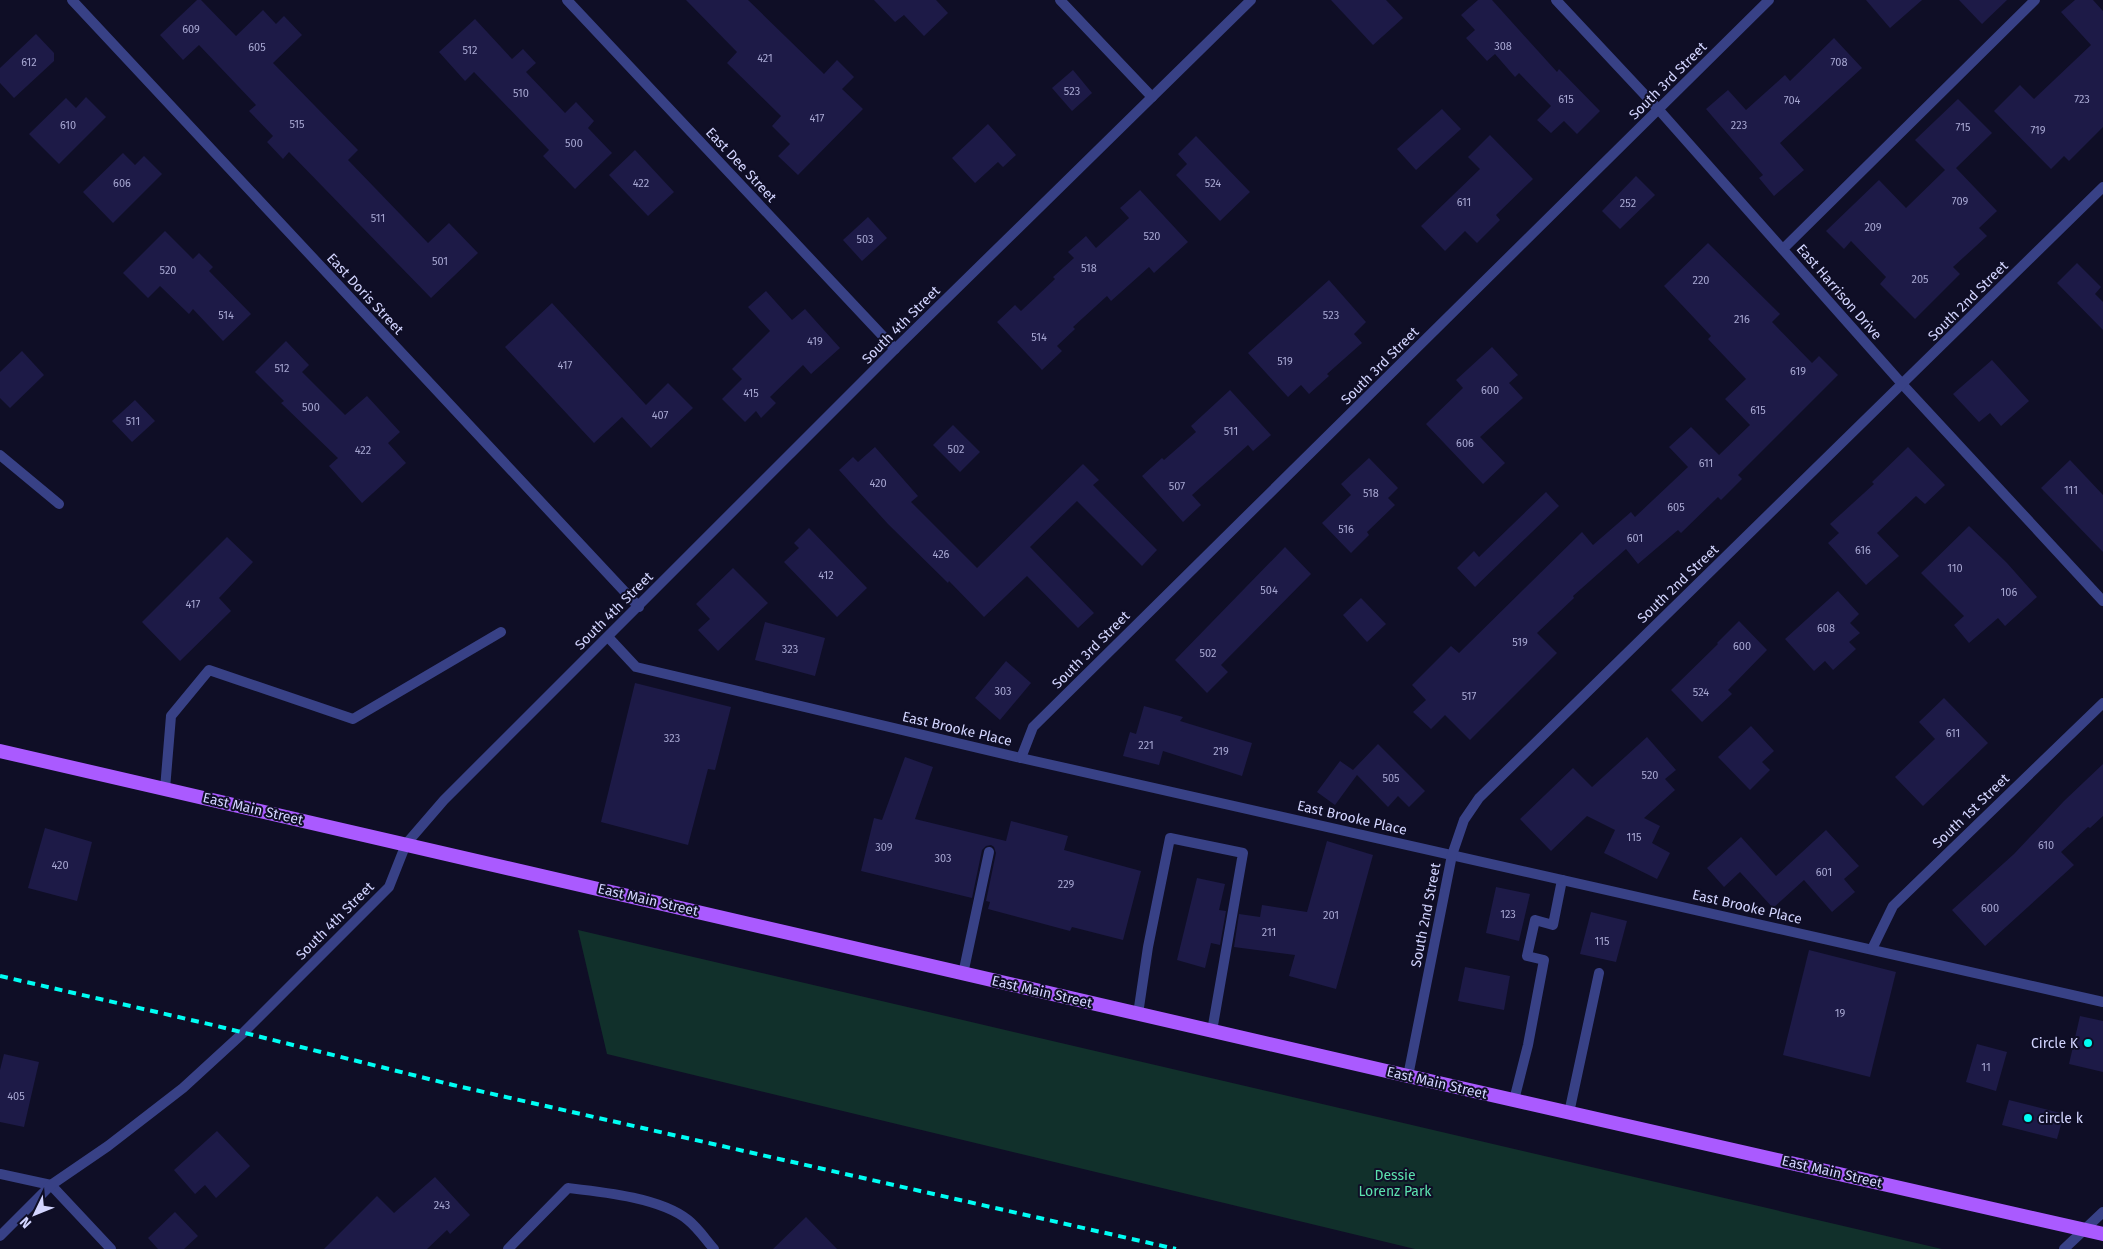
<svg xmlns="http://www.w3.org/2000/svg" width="2103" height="1249" viewBox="0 0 2103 1249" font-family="'Fira Sans',sans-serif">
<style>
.green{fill:#11302b}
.building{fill:#1d1a47}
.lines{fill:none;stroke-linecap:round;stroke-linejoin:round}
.service{stroke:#384186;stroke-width:10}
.minor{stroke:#384186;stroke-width:10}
.tertiary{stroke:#384186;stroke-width:10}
.primary{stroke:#aa5aff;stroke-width:14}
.rail{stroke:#00fef4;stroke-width:4;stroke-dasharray:8 6;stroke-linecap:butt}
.poi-dot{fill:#00fef4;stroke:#0f0e26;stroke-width:2}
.labels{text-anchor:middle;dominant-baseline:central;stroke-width:4;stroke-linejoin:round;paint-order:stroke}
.number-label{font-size:11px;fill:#a6a6d1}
.street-label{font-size:14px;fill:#d3d5ff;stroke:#0f0e26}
.poi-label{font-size:14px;fill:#d3d5ff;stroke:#0f0e26;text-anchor:end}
.park-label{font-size:14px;fill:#5ce2ae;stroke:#0f0e26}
</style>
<rect width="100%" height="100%" fill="#0f0e26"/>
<path class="green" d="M578,930L1942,1249H1415L607,1054Z"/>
<g class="building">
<path d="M197,0H201L236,36L263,10L276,24L284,16L302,35L273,63L358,150L348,160L428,243L449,223L478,253L431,298L289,152L283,159L267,142L273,136L249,111L256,105L199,45L183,60L160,35Z"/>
<path d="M686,0H748L824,74L837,60L854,77L842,89L863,109L798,175L778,156L790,144L772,126L781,116L727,63L737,52Z"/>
<path d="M874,0H936L948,13L924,36L904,15L895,22Z"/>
<path d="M1331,0H1386L1403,18L1373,45Z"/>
<path d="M1478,0H1492L1557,72L1559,69L1600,111L1577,134L1564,121L1551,133L1537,120L1551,106L1519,73L1515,77L1495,54L1487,61L1466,38L1475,30L1461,15Z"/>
<path d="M1866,0H1922L1890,28Z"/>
<path d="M1959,0H2007L1982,24Z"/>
<path d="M2075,0H2093L2103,11V127L2069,161L2064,156L2051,169L1994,111L2020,85L2034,99L2091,45L2061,12Z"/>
<path d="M475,19L512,59L523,49L536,63L526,72L565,113L576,102L594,121L588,128L612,153L575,189L543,156L549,150L474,72L465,81L439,52Z"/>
<path d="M36,34L54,53V61L14,98L0,83V68Z"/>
<path d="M1834,38L1862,68L1780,143L1804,170L1774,196L1759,178L1763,175L1706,109L1728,90L1746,110L1785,75L1790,81Z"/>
<path d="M1073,70L1092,93L1072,111L1052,88Z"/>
<path d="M86,97L106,117L59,164L29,134L66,98L76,108Z"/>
<path d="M1958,99L1992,133L1956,168L1997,211L1979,228L1987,236L1953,267L1960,274L1915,319L1880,284L1886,277L1851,241L1844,249L1826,231L1879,180L1906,208L1945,170L1915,140Z"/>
<path d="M1442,109L1461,129L1416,170L1397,149Z"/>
<path d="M988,124L1016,155L1003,167L998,162L975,183L952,158Z"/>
<path d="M1490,135L1533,179L1496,215L1500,220L1477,243L1465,231L1445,251L1421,226L1480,169L1468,157Z"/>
<path d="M1196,136L1250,192L1220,221L1176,175L1187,164L1178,154Z"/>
<path d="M635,150L674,192L648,216L609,175Z"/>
<path d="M123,153L135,165L144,156L162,174L113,223L83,192Z"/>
<path d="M1636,176L1655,195L1620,229L1602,211Z"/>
<path d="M1140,190L1188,242L1154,273L1149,267L1111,301L1107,296L1073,327L1075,329L1057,346L1062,351L1042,370L997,322L1015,305L1021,311L1055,279L1053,277L1074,258L1068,252L1086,236L1096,248L1129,218L1120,208Z"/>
<path d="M868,217L887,238L862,261L843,240Z"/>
<path d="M165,231L193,259L199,253L213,267L209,271L251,314L223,341L193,309L189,314L160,286L148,298L123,273Z"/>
<path d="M1708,243L1780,314L1772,322L1812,363L1819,356L1838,375L1738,475L1742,479L1721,500L1718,497L1681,533L1678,530L1638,564L1626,549L1573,596L1574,598L1537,633L1557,653L1470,740L1445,715L1431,729L1413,712L1426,700L1412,685L1451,646L1459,653L1582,532L1593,545L1631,512L1635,517L1688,467L1669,447L1691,427L1719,455L1750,425L1725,399L1746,379L1708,339L1711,336L1664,286Z"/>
<path d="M2077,263L2101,287L2095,294L2103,302V330L2057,283Z"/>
<path d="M1329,280L1366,322L1354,334L1362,343L1327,374L1329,376L1309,394L1301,385L1288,397L1248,353Z"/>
<path d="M766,291L792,320L805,309L840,348L811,374L803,365L770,397L776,403L761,418L756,411L745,422L722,399L742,379L732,369L770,331L748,307Z"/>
<path d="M552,303L646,405L668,383L693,408L651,448L622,417L594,443L505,347Z"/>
<path d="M286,341L309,365L302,372L345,415L367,396L400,432L388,443L406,463L362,503L329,466L338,458L281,403L284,401L255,372Z"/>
<path d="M1492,347L1518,375L1509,383L1523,398L1480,437L1505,463L1483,484L1426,424L1463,388L1456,380Z"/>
<path d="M22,351L44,375L10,408L0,398V372Z"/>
<path d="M1992,360L2029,401L2001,426L1990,413L1979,422L1953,394Z"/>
<path d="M1230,390L1271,435L1253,451L1248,445L1192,495L1201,505L1183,522L1142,476L1162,458L1164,460L1196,432L1191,426Z"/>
<path d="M135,400L155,421L132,442L112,421Z"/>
<path d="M953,425L980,452L960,472L933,445Z"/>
<path d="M875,447L918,496L911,502L977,568L1083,464L1099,480L1093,485L1157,550L1142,566L1077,501L1030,547L1094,613L1078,628L1027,576L984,617L949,581L948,583L888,524L839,470L853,457L858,462Z"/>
<path d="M1908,447L1945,485L1925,504L1916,496L1877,533L1899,556L1866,585L1828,543L1839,533L1830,524L1874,484L1872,482Z"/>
<path d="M1369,458L1398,488L1388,498L1395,505L1367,532L1369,535L1351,553L1322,523L1351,495L1341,484Z"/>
<path d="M2070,460L2103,495V552L2041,488Z"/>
<path d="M1546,492L1559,506L1475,587L1457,568L1474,551L1479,557Z"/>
<path d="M1969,526L2007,563L2037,597L2005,626L1998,618L1969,643L1954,625L1964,616L1921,573Z"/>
<path d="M809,528L867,588L837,617L784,562L799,548L794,543Z"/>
<path d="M227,537L253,562L219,598L231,611L180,661L142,622Z"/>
<path d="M1285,547L1311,574L1221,665L1228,672L1207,693L1175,660Z"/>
<path d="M733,568L768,603L718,651L698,630L710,619L696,604Z"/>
<path d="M1838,591L1859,614L1850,623L1860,633L1849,642L1856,649L1833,670L1825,661L1814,671L1785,639Z"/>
<path d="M1361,598L1386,624L1367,642L1343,615Z"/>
<path d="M1739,621L1767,650L1728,690L1732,694L1702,722L1671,690L1718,644L1717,643Z"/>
<path d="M765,622L825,638L815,676L755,660Z"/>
<path d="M1006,661L1031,683L1000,720L975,698Z"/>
<path d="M635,683L731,707L715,770L708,769L688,845L601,822Z"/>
<path d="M1944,698L1988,743L1923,806L1895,777L1935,739L1919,722Z"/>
<path d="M1144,706L1183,717L1180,721L1252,743L1242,776L1163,751L1159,765L1123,756L1130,732L1136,734Z"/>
<path d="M1751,726L1774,751L1762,762L1770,770L1750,790L1718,757Z"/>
<path d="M1647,737L1676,770L1665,779L1675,790L1644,818L1660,826L1652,843L1670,853L1657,879L1604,853L1615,830L1587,816L1551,851L1520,819L1573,768L1592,787Z"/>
<path d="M1378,744L1425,791L1409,807L1398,796L1388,807L1357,775L1335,805L1317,792L1340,761L1353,770Z"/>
<path d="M905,757L933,767L915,819L1006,841L1011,821L1068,836L1064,850L1141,871L1123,940L1072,927L1070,931L988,909L990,902L986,901L996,853L994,847L991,845L986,846L982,850L972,898L861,871L874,818L882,820Z"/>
<path d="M2103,764V816L2090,828L2088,827L2061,852L2074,865L1985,946L1952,910L2014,854L2064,801Z"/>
<path d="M45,828L92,842L77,901L28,888Z"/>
<path d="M1826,830L1859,866L1844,879L1855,892L1832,912L1804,880L1773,908L1740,872L1724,887L1707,868L1741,837L1776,876Z"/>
<path d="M1327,841L1373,855L1336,989L1289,976L1295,955L1234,947L1239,914L1260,917L1262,905L1307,912Z"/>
<path d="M1197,878L1225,884L1219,910L1226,911L1220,945L1211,943L1205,968L1177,960Z"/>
<path d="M1496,887L1530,894L1519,941L1486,933Z"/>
<path d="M1591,912L1627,921L1616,962L1580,954Z"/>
<path d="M1809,950L1896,972L1870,1077L1783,1055Z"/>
<path d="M1465,967L1510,976L1504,1010L1458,1001Z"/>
<path d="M2080,1016L2103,1021V1072L2069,1064Z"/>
<path d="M1977,1044L2007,1052L1996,1091L1966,1082Z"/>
<path d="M4,1054L39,1062L24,1127L0,1122V1070Z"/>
<path d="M2009,1100L2064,1114L2057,1139L2002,1125Z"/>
<path d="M217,1131L250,1166L216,1198L205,1185L195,1194L174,1170Z"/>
<path d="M435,1177L470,1215L450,1234L447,1230L427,1249H324L377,1196L394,1213Z"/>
<path d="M175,1212L198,1236L184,1249H158L148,1238Z"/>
<path d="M806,1217L837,1249H773Z"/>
</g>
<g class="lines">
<g class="service">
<path d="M1783,249L2035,0"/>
<path d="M0,455L59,504"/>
<path d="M165,789L171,716L209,670L353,719L501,632"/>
<path d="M963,974L989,852"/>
<path d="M1138,1014L1148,947L1170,838L1243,853L1212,1031"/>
<path d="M1514,1100L1528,1045L1544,960L1527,956L1535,920L1553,925L1562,880"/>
<path d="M1569,1113L1599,973"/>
</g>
<g class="minor">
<path d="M72,0L639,607"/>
<path d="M567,0L895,349"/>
<path d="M1060,0L1152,97"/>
<path d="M1556,0L1659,110L1903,385L2103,601"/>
<path d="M608,637L636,667L1021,758L2103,1002"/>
<path d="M1021,758L1033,727L1769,0"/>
<path d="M1872,949L1893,906L2103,703"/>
<path d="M1408,1076L1452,855L1464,820L1479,798L2103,187"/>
<path d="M0,1174L51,1185L111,1249"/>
<path d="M0,1236L51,1185L108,1146L183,1088L243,1033L389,887L406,844L444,800L895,349L1251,0"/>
<path d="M508,1249L568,1188C603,1192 661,1198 688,1220C698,1228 706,1240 714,1249"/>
</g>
<path class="tertiary" d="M2064,1249L2103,1212"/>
<path class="primary" d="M0,751L1408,1076L2103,1234"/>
<path class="rail" d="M0,976L213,1025L453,1085L1176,1249"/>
</g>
<g class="poi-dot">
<circle cx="2088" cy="1043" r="5"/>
<circle cx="2028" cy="1118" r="5"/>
</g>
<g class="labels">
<g class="number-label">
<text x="191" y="29">609</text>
<text x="1503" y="46">308</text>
<text x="257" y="47">605</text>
<text x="470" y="50">512</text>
<text x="765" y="58">421</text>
<text x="29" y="62">612</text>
<text x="1839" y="62">708</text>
<text x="1072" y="91">523</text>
<text x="521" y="93">510</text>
<text x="1566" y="99">615</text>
<text x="2082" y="99">723</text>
<text x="1792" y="100">704</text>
<text x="817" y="118">417</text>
<text x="297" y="124">515</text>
<text x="68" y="125">610</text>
<text x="1739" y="125">223</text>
<text x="1963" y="127">715</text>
<text x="2038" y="130">719</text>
<text x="574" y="143">500</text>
<text x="122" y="183">606</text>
<text x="641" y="183">422</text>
<text x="1213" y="183">524</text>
<text x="1960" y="201">709</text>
<text x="1464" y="202">611</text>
<text x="1628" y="203">252</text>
<text x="378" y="218">511</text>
<text x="1873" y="227">209</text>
<text x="1152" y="236">520</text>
<text x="865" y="239">503</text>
<text x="440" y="261">501</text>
<text x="1089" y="268">518</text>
<text x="168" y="270">520</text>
<text x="1920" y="279">205</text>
<text x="1701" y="280">220</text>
<text x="226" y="315">514</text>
<text x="1331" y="315">523</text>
<text x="1742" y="319">216</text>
<text x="1039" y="337">514</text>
<text x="815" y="341">419</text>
<text x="1285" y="361">519</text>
<text x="565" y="365">417</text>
<text x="282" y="368">512</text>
<text x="1798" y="371">619</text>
<text x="1490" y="390">600</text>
<text x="751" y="393">415</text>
<text x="311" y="407">500</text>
<text x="1758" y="410">615</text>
<text x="660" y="415">407</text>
<text x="133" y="421">511</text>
<text x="1231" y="431">511</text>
<text x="1465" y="443">606</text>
<text x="956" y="449">502</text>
<text x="363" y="450">422</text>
<text x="1706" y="463">611</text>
<text x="878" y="483">420</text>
<text x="1177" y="486">507</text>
<text x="2071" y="490">111</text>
<text x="1371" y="493">518</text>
<text x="1676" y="507">605</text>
<text x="1346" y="529">516</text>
<text x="1635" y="538">601</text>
<text x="1863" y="550">616</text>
<text x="941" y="554">426</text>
<text x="1955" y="568">110</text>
<text x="826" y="575">412</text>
<text x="1269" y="590">504</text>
<text x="2009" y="592">106</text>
<text x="193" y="604">417</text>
<text x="1826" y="628">608</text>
<text x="1520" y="642">519</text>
<text x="1742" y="646">600</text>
<text x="790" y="649">323</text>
<text x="1208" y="653">502</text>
<text x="1003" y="691">303</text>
<text x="1701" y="692">524</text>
<text x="1469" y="696">517</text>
<text x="1953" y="733">611</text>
<text x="672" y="738">323</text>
<text x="1146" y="745">221</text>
<text x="1221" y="751">219</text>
<text x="1650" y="775">520</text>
<text x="1391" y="778">505</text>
<text x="1634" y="837">115</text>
<text x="2046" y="845">610</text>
<text x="884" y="847">309</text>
<text x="943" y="858">303</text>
<text x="60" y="865">420</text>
<text x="1824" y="872">601</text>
<text x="1066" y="884">229</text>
<text x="1990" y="908">600</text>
<text x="1508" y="914">123</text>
<text x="1331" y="915">201</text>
<text x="1269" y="932">211</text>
<text x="1602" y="941">115</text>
<text x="1840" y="1013">19</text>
<text x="1986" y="1067">11</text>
<text x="16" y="1096">405</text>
<text x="442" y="1205">243</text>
</g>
<g class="street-label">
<text transform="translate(1668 81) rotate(-45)">South 3rd Street</text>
<text transform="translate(741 165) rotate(47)">East Dee Street</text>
<text transform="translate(1839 292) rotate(49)">East Harrison Drive</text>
<text transform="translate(365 294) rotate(47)">East Doris Street</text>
<text transform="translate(1968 301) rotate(-45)">South 2nd Street</text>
<text transform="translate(901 325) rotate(-45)">South 4th Street</text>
<text transform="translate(1380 366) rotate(-45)">South 3rd Street</text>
<text transform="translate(1678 584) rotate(-44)">South 2nd Street</text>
<text transform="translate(614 611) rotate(-45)">South 4th Street</text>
<text transform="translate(1091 650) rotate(-45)">South 3rd Street</text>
<text transform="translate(957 729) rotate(13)">East Brooke Place</text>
<text transform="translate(253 809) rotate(13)">East Main Street</text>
<text transform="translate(1971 811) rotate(-44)">South 1st Street</text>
<text transform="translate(1352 818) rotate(13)">East Brooke Place</text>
<text transform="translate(648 900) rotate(13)">East Main Street</text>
<text transform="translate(1747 907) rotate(13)">East Brooke Place</text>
<text transform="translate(1426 915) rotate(-79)">South 2nd Street</text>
<text transform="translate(335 921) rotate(-45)">South 4th Street</text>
<text transform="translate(1042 992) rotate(13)">East Main Street</text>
<text transform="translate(1437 1083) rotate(13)">East Main Street</text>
<text transform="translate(1832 1172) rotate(13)">East Main Street</text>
</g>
<g class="poi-label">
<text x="2078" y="1043">Circle K</text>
<text x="2038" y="1118" text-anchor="start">circle k</text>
</g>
<g class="park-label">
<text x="1395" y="1175">Dessie<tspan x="1395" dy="16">Lorenz Park</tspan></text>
</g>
</g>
<g transform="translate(35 1214) rotate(227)" stroke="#0f0e26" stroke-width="4" paint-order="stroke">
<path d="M0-4L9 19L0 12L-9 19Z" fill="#d3d5ff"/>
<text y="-8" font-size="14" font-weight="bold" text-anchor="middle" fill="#d3d5ff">N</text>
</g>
</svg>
